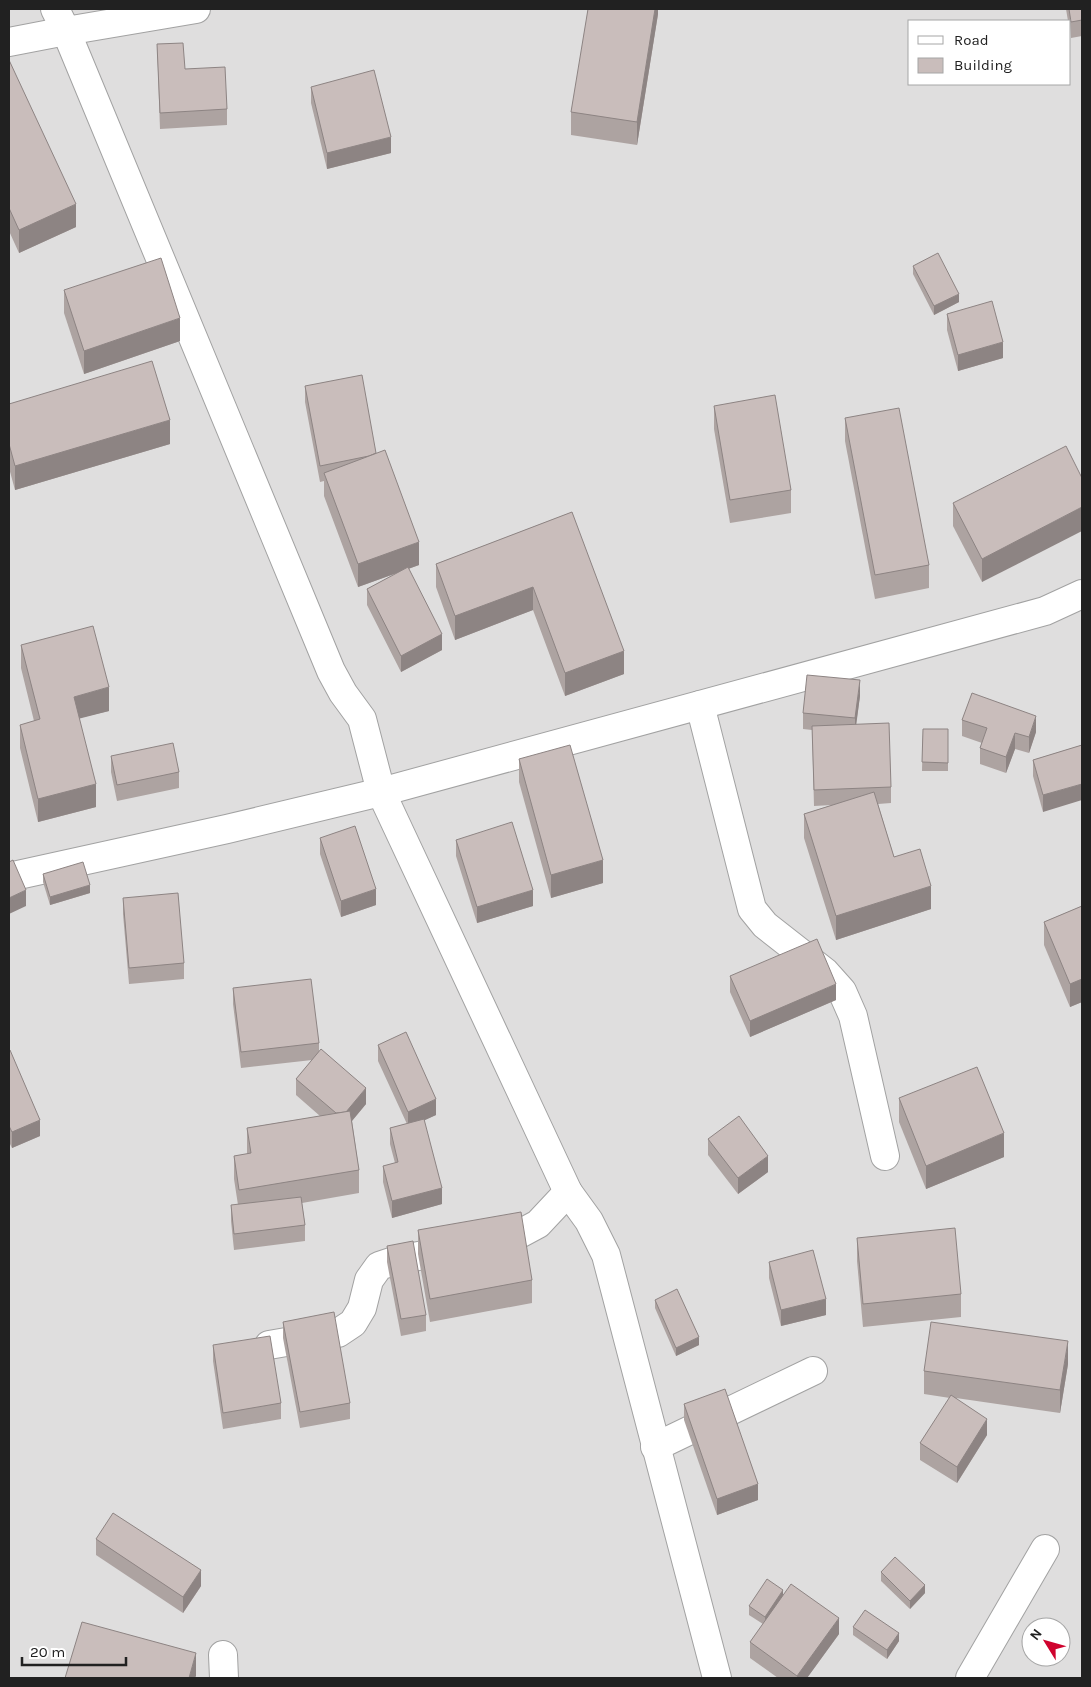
<svg xmlns="http://www.w3.org/2000/svg" width="1091" height="1687" viewBox="0 0 1091 1687" font-family="Karla,sans-serif">
<style>
.residential{fill:#dfdede;fill-rule:evenodd}
.lines{fill:none;stroke-linecap:round;stroke-linejoin:round}
.minor-casing{stroke:#a2a2a2;stroke-width:30}
.minor{stroke:#fff;stroke-width:28}
.wall{fill:#ada3a1}
.shaded-wall{fill:#8d8483}
.building{fill:#c9bdbb;stroke:#8d8483}
</style>
<rect width="100%" height="100%" fill="#f1ece8"/>
<path class="residential" d="M9,9H1082V1678H9ZM910,21H1070V84H910ZM1031,1627H1061V1657H1031Z"/>
<g class="lines">
<g class="minor-casing">
<g id="minor">
<path d="M55,9L66,31L331,671L343,693L362,719L381,792L568,1192L589,1221L606,1255L717,1678"/>
<path d="M9,42L66,31L196,9"/>
<path d="M700,705L752,909L765,925L825,972L842,991L853,1016L885,1156"/>
<path d="M9,877L227,829L381,792L1045,611L1082,594"/>
<path d="M269,1345L338,1333L353,1323L362,1308L369,1280L379,1266L397,1260L510,1239L538,1224L568,1192"/>
<path d="M655,1447L813,1371"/>
<path d="M223,1655L224,1678"/>
<path d="M970,1678L1045,1549"/>
</g>
</g>
<use href="#minor" class="minor"/>
</g>
<g class="wall">
<path d="M658,9V14L637,145L571,135V112Z"/>
<path d="M1066,9H1082V36L1071,38L1070,21H1068Z"/>
<path d="M157,44L227,109V125L160,129Z"/>
<path d="M9,60L76,227L19,253L9,231Z"/>
<path d="M311,87L391,153L327,169L311,103Z"/>
<path d="M913,266L959,302L934,315L913,274Z"/>
<path d="M64,290L180,341L84,374L64,313Z"/>
<path d="M947,314L1003,358L958,371L947,330Z"/>
<path d="M305,386L376,453L419,565L408,569L442,650L401,672L367,605V589L397,573L358,587L324,496V481L320,482L305,402Z"/>
<path d="M9,404L170,444L15,490L9,468Z"/>
<path d="M714,406L791,490V513L730,523L714,429Z"/>
<path d="M845,418L929,565V588L875,599L845,441Z"/>
<path d="M1082,478L982,582L953,526V503Z"/>
<path d="M572,512L624,674L565,696L533,610L455,640L436,587V564Z"/>
<path d="M21,645L109,711L79,718L96,807L38,822L20,748V725L34,721L21,668Z"/>
<path d="M860,696L856,724L891,787V803L878,804L894,857L931,909L836,940L804,838V814L832,805L814,806L812,730L803,729V713Z"/>
<path d="M962,720L1036,732L1029,753L1015,749L1006,773L980,764V748L982,743L962,736Z"/>
<path d="M923,729H948V771H922Z"/>
<path d="M1082,745L1043,812L1033,776V760Z"/>
<path d="M111,756L179,772V788L117,801L111,772Z"/>
<path d="M519,759L603,883L551,898L519,782Z"/>
<path d="M320,838L376,905L341,917L320,854Z"/>
<path d="M456,840L533,906L477,923L456,856Z"/>
<path d="M43,874L90,893L50,905L43,882Z"/>
<path d="M123,898L184,963V979L129,984L123,914Z"/>
<path d="M1082,906V1002L1070,1007L1044,945V922Z"/>
<path d="M730,976L836,1000L750,1037L730,992Z"/>
<path d="M233,988L319,1043V1052L366,1104L352,1121L359,1170V1193L302,1203L305,1225V1241L234,1250L231,1221V1205H238L234,1179V1156L247,1154V1128L320,1116L296,1095V1079L312,1060L241,1068L233,1004Z"/>
<path d="M378,1045L436,1115L424,1120L442,1204L392,1218L383,1182V1166L395,1163L390,1144V1128L407,1124L378,1061Z"/>
<path d="M9,1051L40,1136L12,1148L9,1142Z"/>
<path d="M899,1098L1004,1157L926,1189L899,1122Z"/>
<path d="M708,1139L768,1172L738,1194L708,1155Z"/>
<path d="M418,1230L532,1280V1303L430,1322L418,1254Z"/>
<path d="M857,1238L961,1294V1317L863,1327L857,1261Z"/>
<path d="M387,1246L426,1315V1331L401,1336L387,1262Z"/>
<path d="M769,1262L826,1315L781,1326L769,1278Z"/>
<path d="M655,1300L699,1345L676,1356L655,1308Z"/>
<path d="M283,1322L350,1403V1419L300,1428L283,1338Z"/>
<path d="M213,1345L281,1403V1419L223,1429L213,1361Z"/>
<path d="M1068,1364L1060,1413L956,1398L987,1435L957,1483L920,1460V1443L950,1398L924,1394V1371Z"/>
<path d="M684,1404L758,1500L717,1515L684,1420Z"/>
<path d="M96,1539L201,1586L183,1613L96,1555Z"/>
<path d="M881,1572L925,1593L910,1609L881,1581Z"/>
<path d="M783,1595L839,1634L807,1678H778L750,1658V1642L763,1624L749,1615V1606Z"/>
<path d="M853,1627L899,1641L887,1659L853,1635Z"/>
</g>
<g class="shaded-wall">
<path d="M655,9H658V14L637,145V122Z"/>
<path d="M391,137V153L327,169V153Z"/>
<path d="M76,204V227L19,253V230Z"/>
<path d="M959,294V302L934,315V306Z"/>
<path d="M180,318V341L84,374V351Z"/>
<path d="M1003,342V358L958,371V355Z"/>
<path d="M170,420V444L15,490V466Z"/>
<path d="M1082,507V531L982,582V559Z"/>
<path d="M419,542V565L358,587V564Z"/>
<path d="M533,587V610L455,640V616Z"/>
<path d="M442,634V650L401,672V656Z"/>
<path d="M624,651V674L565,696V673Z"/>
<path d="M860,680V696L855,734V718Z"/>
<path d="M109,687V711L74,720V697Z"/>
<path d="M1036,716V732L1029,753V737Z"/>
<path d="M1015,733V749L1006,773V757Z"/>
<path d="M96,784V807L38,822V799Z"/>
<path d="M1082,784V800L1043,812V795Z"/>
<path d="M603,860V883L551,898V875Z"/>
<path d="M90,885V893L50,905V897Z"/>
<path d="M931,886V909L836,940V916Z"/>
<path d="M376,889V905L341,917V901Z"/>
<path d="M26,890V906L9,914V898Z"/>
<path d="M533,890V906L477,923V907Z"/>
<path d="M1082,979V1002L1070,1007V984Z"/>
<path d="M836,984V1000L750,1037V1021Z"/>
<path d="M366,1088V1104L341,1134V1118Z"/>
<path d="M436,1099V1115L408,1128V1112Z"/>
<path d="M40,1120V1136L12,1148V1132Z"/>
<path d="M1004,1133V1157L926,1189V1166Z"/>
<path d="M768,1156V1172L738,1194V1178Z"/>
<path d="M442,1188V1204L392,1218V1201Z"/>
<path d="M826,1299V1315L781,1326V1310Z"/>
<path d="M699,1337V1345L676,1356V1348Z"/>
<path d="M1068,1341V1364L1060,1413V1390Z"/>
<path d="M987,1419V1435L957,1483V1467Z"/>
<path d="M758,1484V1500L717,1515V1499Z"/>
<path d="M201,1570V1586L183,1613V1597Z"/>
<path d="M925,1585V1593L910,1609V1601Z"/>
<path d="M783,1590V1598L765,1625V1617Z"/>
<path d="M839,1618V1634L807,1678H797V1676Z"/>
<path d="M899,1633V1641L887,1659V1650Z"/>
<path d="M196,1653V1676L195,1678H189Z"/>
</g>
<g class="building">
<path d="M588,9H655L637,122L571,112Z"/>
<path d="M1069,9H1082V20L1071,22Z"/>
<path d="M183,43L185,69L225,67L227,109L160,113L157,44Z"/>
<path d="M9,60L76,204L19,230L9,208Z"/>
<path d="M374,70L391,137L327,153L311,87Z"/>
<path d="M938,253L959,294L934,306L913,266Z"/>
<path d="M161,258L180,318L84,351L64,290Z"/>
<path d="M992,301L1003,342L958,355L947,314Z"/>
<path d="M152,361L170,420L15,466L9,444V404Z"/>
<path d="M362,375L376,453L369,456L320,466L305,386Z"/>
<path d="M775,395L791,490L730,500L714,406Z"/>
<path d="M899,408L929,565L875,575L845,418Z"/>
<path d="M1066,446L1082,478V507L982,559L953,503Z"/>
<path d="M385,450L419,542L358,564L324,473Z"/>
<path d="M572,512L624,651L565,673L533,587L455,616L436,564Z"/>
<path d="M408,567L442,634L401,656L367,589Z"/>
<path d="M93,626L109,687L74,697L96,784L38,799L20,725L40,719L21,645Z"/>
<path d="M807,675L860,680L855,718L803,713Z"/>
<path d="M972,693L1036,716L1029,737L1015,733L1006,757L980,748L987,728L962,720Z"/>
<path d="M889,723L891,787L814,790L812,726Z"/>
<path d="M923,729H948V763L922,762Z"/>
<path d="M173,743L179,772L117,785L111,756Z"/>
<path d="M570,745L603,860L551,875L519,759Z"/>
<path d="M1082,745V784L1043,795L1033,760Z"/>
<path d="M874,792L894,857L920,849L931,886L836,916L804,814Z"/>
<path d="M512,822L533,890L477,907L456,840Z"/>
<path d="M355,826L376,889L341,901L320,838Z"/>
<path d="M13,860L26,890L9,898V862Z"/>
<path d="M83,862L90,885L50,897L43,874Z"/>
<path d="M178,893L184,963L129,968L123,898Z"/>
<path d="M1082,906V979L1070,984L1044,922Z"/>
<path d="M817,939L836,984L750,1021L730,976Z"/>
<path d="M311,979L319,1043L241,1052L233,988Z"/>
<path d="M406,1032L436,1099L408,1112L378,1045Z"/>
<path d="M321,1049L366,1088L346,1112L336,1113L296,1079Z"/>
<path d="M10,1050L40,1120L12,1132L9,1126V1051Z"/>
<path d="M977,1067L1004,1133L926,1166L899,1098Z"/>
<path d="M350,1111L359,1170L239,1190L234,1156L251,1153L247,1128Z"/>
<path d="M739,1116L768,1156L738,1178L708,1139Z"/>
<path d="M424,1119L442,1188L392,1201L383,1166L398,1162L390,1128Z"/>
<path d="M301,1197L305,1225L234,1234L231,1205Z"/>
<path d="M521,1212L532,1280L430,1299L418,1230Z"/>
<path d="M955,1228L961,1294L863,1304L857,1238Z"/>
<path d="M413,1241L426,1315L401,1319L387,1246Z"/>
<path d="M813,1250L826,1299L781,1310L769,1262Z"/>
<path d="M677,1289L699,1337L676,1348L655,1300Z"/>
<path d="M334,1312L350,1403L300,1412L283,1322Z"/>
<path d="M931,1322L1068,1341L1060,1390L924,1371Z"/>
<path d="M270,1336L281,1403L223,1413L213,1345Z"/>
<path d="M725,1389L758,1484L717,1499L684,1404Z"/>
<path d="M951,1395L987,1419L957,1467L920,1443Z"/>
<path d="M113,1513L201,1570L183,1597L96,1539Z"/>
<path d="M895,1557L925,1585L910,1601L881,1572Z"/>
<path d="M767,1579L783,1590L765,1617L749,1606Z"/>
<path d="M791,1584L839,1618L797,1676L750,1642Z"/>
<path d="M865,1610L899,1633L887,1650L853,1627Z"/>
<path d="M82,1622L196,1653L189,1678H65Z"/>
</g>
<rect width="1091" height="1687" fill="none" stroke="#212121" stroke-width="20"/>
<rect x="908" y="20" width="162" height="65" fill="#ffffff" stroke="#a6a6a6"/>
<rect x="918" y="36" width="25" height="8" fill="#ffffff" stroke="#a6a6a6"/>
<text x="954" y="45" font-size="15" fill="#212121">Road</text>
<rect x="918" y="58" width="25" height="15" fill="#c9bdbb" stroke="#a6a6a6"/>
<text x="954" y="70" font-size="15" fill="#212121">Building</text>
<g transform="translate(1046 1642) rotate(307)"><circle r="24" fill="#ffffff" stroke="#a6a6a6"/>
<path d="M0-4L9 19L0 12L-9 19Z" fill="#cf032e"/>
<text y="-8" font-size="14" font-weight="bold" text-anchor="middle" fill="#212121">N</text>
</g>
<path d="M22 1657v8h104v-8" fill="none" stroke="#212121" stroke-width="2.5"/>
<text x="30" y="1657" font-size="15" fill="#212121" stroke="#ffffff" stroke-width="4" paint-order="stroke">20 m</text>
</svg>
